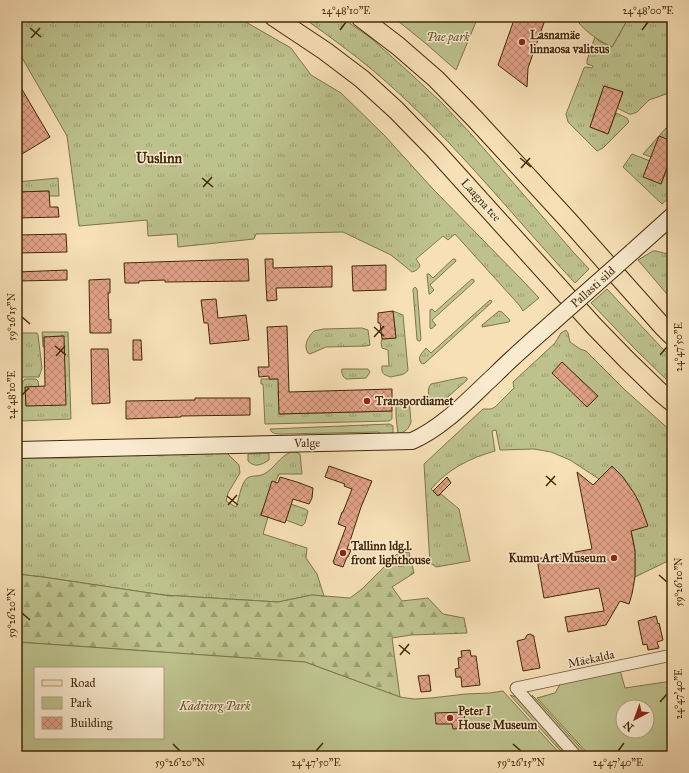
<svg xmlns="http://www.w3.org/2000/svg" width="689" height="773" viewBox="0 0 689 773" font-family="'IM FELL Great Primer',serif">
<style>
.grass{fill:url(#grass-tufts);stroke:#80754b}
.forest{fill:url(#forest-firs);stroke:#80754b}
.green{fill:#bdc28d;stroke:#80754b;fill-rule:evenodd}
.building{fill:url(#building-cross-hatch);stroke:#422809}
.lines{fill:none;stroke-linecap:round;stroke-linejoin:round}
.street-casing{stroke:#6f5634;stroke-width:13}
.secondary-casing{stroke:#422809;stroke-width:18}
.primary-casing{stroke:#422809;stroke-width:20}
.street{stroke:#faebd0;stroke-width:11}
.secondary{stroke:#faebd0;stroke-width:16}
.primary{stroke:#f7e0b6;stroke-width:18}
.secondary-bridge-casing{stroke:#422809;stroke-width:18;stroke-linecap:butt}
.secondary-bridge{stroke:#faebd0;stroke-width:16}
.ticks{fill:none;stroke:#422809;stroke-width:1.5}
.poi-dot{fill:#8f2418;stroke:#faebd0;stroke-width:1.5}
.labels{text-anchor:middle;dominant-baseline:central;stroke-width:3;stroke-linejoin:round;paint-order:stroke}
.poi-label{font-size:12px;font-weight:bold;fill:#422809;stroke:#faebd0;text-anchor:start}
.park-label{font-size:12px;font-style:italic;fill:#614e2a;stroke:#faebd0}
.street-label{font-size:12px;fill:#422809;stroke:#faebd0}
.quarter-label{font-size:14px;font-weight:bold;fill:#422809;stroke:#faebd0}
.neatline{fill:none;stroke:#422809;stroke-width:1.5}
.ticks-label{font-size:10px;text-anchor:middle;fill:#422809}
</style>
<defs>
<pattern id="grass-tufts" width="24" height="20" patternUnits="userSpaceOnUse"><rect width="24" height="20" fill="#bdc28d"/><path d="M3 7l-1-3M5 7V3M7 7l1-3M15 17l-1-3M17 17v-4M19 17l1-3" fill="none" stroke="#9b9e71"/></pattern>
<pattern id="forest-firs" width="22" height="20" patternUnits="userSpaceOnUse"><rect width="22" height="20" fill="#bdc28d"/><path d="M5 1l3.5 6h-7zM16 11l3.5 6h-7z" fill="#9b9e71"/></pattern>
<pattern id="building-cross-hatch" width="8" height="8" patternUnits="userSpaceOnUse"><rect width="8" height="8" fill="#e1a288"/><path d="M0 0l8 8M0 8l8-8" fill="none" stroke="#b8846d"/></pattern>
</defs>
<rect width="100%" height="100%" fill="#f7e0b6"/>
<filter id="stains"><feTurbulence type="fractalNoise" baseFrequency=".005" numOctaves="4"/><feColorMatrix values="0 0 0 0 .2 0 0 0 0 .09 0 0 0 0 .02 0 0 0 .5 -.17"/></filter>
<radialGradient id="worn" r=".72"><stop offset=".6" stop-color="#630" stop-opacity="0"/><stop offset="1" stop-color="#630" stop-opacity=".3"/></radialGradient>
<g class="grass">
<path d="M17,17H237L291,48L311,75L341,93L384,135L433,189L526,284L539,298L523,311L520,306L455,234L448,240L443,236L416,259L420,265C419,269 416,271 412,272L391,255L343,232L256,234L254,239L178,247L177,234L148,236L147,220L79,226L67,136L17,49Z"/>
<path d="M301,17H341L372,39L412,75L442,103L472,135L574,253L589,269L575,283C498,200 430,110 338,43C326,34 314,25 301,17Z"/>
<path d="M629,17H653L672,18V92L649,100L637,112L632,114H629L617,108L623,92L604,86L590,127L608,134L616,113L627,118L629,122L603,148L597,151L568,122L566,114L584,68L586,67L592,68L593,66L587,64V60L595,37L599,41L612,47Z"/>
<path d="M672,125V141L659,137L651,157L643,154L666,128Z"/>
<path d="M632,154L650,161L661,184L672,154V195L662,204L623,167Z"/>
<path d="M58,178L59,196H49V191L17,192V182Z"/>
<path d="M653,251H656L672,255V300L638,260Z"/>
<path d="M453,259H455L456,261L430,285L434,290L430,294H429L427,274H429L433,278Z"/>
<path d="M472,279L474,280V282L432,320L436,325L431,329L430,328V310L432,309L435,312Z"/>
<path d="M415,287L417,289L421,339L420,341H419L417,340L413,289Z"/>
<path d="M607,289L660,346L672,358V385L635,349L591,303Z"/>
<path d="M490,300L492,301L491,303L425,363L423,364L421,363C417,357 422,353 426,348L431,353Z"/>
<path d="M393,311L403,315L408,370C405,376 397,375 391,377C384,375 381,374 382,366H389L388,350L382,348L381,343L382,339L396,338Z"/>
<path d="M499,311L502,312L510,320L509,322L482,327V325Z"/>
<path d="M362,328L368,330L370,345L366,346L326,347L310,354L308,353C303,345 308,337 314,331L323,329Z"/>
<path d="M566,330L568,333L570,342L580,349L586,351L625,390L672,432V559L635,577V551L633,539L630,526L599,479L570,460L551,452L534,449L500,450L496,430L492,431L495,451C470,458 448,469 431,489L439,496L441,494L459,509L470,561L436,567L432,564H430L424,464L483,409H491L495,407L514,388L513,382L555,343L561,333Z"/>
<path d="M42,332H68L71,419L20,421C20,410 16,387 25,379H36L38,381L39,387H25L26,405L65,404L63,336L44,337V347H43Z"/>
<path d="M17,333H37L38,335L42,368L39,377H22L19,382L17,381Z"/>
<path d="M342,369H368L370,372L366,378L346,379C343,377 341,373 342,369Z"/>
<path d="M464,377L467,378V380L441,403L437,405L433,404C429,398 426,390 431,384Z"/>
<path d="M261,379H283L278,392L280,414L392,411V419L389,421L265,424L263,384H261Z"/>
<path d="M409,399L411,422C409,429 405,432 398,434L396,417V400Z"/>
<path d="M390,424L393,426V433L382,434L378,432L281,434C276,434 272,434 270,429Z"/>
<path d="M291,452H296L300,454L302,474H279L260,515L268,517L263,534L307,548L306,558L317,574L324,596L312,595L278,602L163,595L43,577L17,574V458H74L117,455L225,453L228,454L239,465L240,473L228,493L226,501L236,507C239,499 240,489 244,482C249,473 256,478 264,474C274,469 280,456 291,452Z"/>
<path d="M269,453V460C261,465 255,468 248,461V454Z"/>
<path d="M291,504L305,509L308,511L305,523L302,526L286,520Z"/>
<path d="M510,695L516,697L518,699L569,756H565Z"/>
<path d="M532,695L536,699L588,756H584L533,700Z"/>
</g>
<path class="forest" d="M409,552L414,573L392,587L402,601L428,598L443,614L464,618L467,633L411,635L392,638L400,697L305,662L17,642V574L43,577L163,595L278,602L312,595L350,598L362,589L397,554Z"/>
<g class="green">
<path d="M393,17H478L456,70L424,42Z"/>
<path d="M575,17H629L612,47C599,41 582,30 575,17Z"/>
<path d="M17,642L305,662L400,697L414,699L431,698L466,694L490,693L503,691L562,756H17ZM35,668H163V738H35Z"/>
<path d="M620,670L625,688L672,681V756H590L537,698L555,693L561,683ZM623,707H647V731H623Z"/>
</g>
<g class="building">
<path d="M515,17H546L528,68L527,87L498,65Z"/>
<path d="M17,81L50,137L17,157Z"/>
<path d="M604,86L623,92L608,134L590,127Z"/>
<path d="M659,136L672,141V154L661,184L643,177Z"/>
<path d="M49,191L50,207H58L59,217L17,218V192Z"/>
<path d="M66,234L67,252L17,253V235Z"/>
<path d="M248,259L249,281L165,282V280L139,281V283H125L124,263Z"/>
<path d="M265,259H273V268L332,266V287L276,288L277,300L267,301L266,284Z"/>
<path d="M386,265V290L353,291L352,266Z"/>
<path d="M67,270V280L17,281V272Z"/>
<path d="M110,279V293H108L109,320L111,319V333H90L89,280Z"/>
<path d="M216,299L218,318L246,315L249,340L210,344L208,323H204L201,300Z"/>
<path d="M393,311L396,338L382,339L380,323H378V313Z"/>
<path d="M287,326L289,392L392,389V411L279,414L278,379H269V376L259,377L258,367H269L267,327Z"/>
<path d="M64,336L66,405L26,406L25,387L45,386L44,337Z"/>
<path d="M133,340H141L142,360H133Z"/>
<path d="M91,349H108L110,403L92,404Z"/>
<path d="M562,362L598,396L587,407L552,373Z"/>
<path d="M195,398H250V415L181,416V417L126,419V401L195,400Z"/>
<path d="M329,466L372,481L361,507L350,541L347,549L351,550L348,557H347L343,567L334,564V562H333L346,527L338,524L342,512H343L352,489L344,486L345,484L325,477Z"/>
<path d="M612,466L623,477L634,493L640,504L648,526L631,531L635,551V577L632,594L629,604L620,601L606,625L568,632L565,617L604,611L599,588L544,598L537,559L592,549L577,472L593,485Z"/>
<path d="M280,477L297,482L313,488L312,498L309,504L293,499L285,523L261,515L272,481L278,483Z"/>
<path d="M447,477L451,483L438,496L433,491Z"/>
<path d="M656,616L658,624L659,623L663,640L657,642L659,648L648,650L647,644L643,645L638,621Z"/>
<path d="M530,634L534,636V638L540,668L523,671L517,641L525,639L527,635Z"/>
<path d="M470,650L471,656H476L480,685L462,687L461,677H456L455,669L459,668L458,658L462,657L461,651Z"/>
<path d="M429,675L431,691L421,692L418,676Z"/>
<path d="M464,712L465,728L453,729L452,724H436L435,713Z"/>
</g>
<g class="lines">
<g class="street-casing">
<path id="street" d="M576,756L516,688L672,655"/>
</g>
<g class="secondary-casing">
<g id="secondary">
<path d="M632,252L672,216"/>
<path d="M17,450L412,441C444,427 470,398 496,374C514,356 534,339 553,322"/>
</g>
</g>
<g class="primary-casing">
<g id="primary">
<path d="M274,17L325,51L362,79L396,110L434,149L594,326L627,360L660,392L672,402"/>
<path d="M360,17L398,46L436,79L475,119L569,221L664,328L672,336"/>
</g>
</g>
<use href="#street" class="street"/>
<use href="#secondary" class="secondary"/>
<use href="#primary" class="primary"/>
<g class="secondary-bridge-casing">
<path id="secondary-bridge" d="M553,322L632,252"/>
</g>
<use href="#secondary-bridge" class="secondary-bridge"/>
</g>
<path class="ticks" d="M30,28L41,37M340,30L346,22M642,30L648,22M31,38L40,28M520,158L531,167M521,168L530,158M202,178L213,187M203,187L212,177M22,317L30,324M374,327L384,336M374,337L384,326M55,346L66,355M660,355L667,347M56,356L65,346M22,395L29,388M546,476L556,485M546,486L555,476M227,496L238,505M228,505L237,495M659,575L667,582M22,613L30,620M399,645L410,654M400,655L409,644M660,702L667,694M173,744L180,751M513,744L521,751M316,751L323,743M618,751L624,743"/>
<g class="poi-dot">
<circle cx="522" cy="42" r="4"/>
<circle cx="367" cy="401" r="4"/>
<circle cx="343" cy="553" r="4"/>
<circle cx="614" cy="558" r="4"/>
<circle cx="450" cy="718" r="4"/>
</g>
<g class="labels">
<g class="poi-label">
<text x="530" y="35">Lasnamäe<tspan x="530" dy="14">linnaosa valitsus</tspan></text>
<text x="375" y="401">Transpordiamet</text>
<text x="351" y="546">Tallinn ldg.l.<tspan x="351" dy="14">front lighthouse</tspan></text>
<text x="606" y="558" text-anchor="end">Kumu Art Museum</text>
<text x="458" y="711">Peter I<tspan x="458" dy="14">House Museum</tspan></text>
</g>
<g class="park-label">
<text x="448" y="37">Pae park</text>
<text x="215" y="706">Kadriorg Park</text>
</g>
<g class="street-label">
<text transform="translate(481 200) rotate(48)">Laagna tee</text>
<text transform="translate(593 287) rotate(-42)">Pallasti sild</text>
<text transform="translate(307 443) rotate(-1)">Valge</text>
<text transform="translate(591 659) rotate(-12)">Mäekalda</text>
</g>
<g class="quarter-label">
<text x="159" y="158">Uuslinn</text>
</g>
</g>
<rect width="689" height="773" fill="none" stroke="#f7e0b6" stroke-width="44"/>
<rect x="34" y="667" width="130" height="72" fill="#faebd0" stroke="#b09d80"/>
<rect x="42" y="680" width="20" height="6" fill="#f7e0b6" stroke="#b09d80"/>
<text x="70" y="687" font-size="12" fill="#422809">Road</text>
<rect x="42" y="697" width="20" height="12" fill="#bdc28d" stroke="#b09d80"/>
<text x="70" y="707" font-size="12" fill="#422809">Park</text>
<rect x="42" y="717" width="20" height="12" fill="url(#building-cross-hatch)" stroke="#b09d80"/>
<text x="70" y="727" font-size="12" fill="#422809">Building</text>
<g transform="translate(635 719) rotate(221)"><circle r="19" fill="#faebd0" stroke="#b09d80"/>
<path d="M0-3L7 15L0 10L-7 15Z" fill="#8f2418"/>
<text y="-6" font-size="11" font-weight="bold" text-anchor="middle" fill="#422809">N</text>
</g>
<rect x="22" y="22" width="645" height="729" class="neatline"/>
<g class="ticks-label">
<text x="346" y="14">24°48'10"E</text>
<text x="648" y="14">24°48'00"E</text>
<text transform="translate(11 317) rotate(-90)" y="4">59°26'15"N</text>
<text transform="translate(678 347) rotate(-90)" y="4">24°47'50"E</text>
<text transform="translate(11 395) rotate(-90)" y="4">24°48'10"E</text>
<text transform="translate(678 582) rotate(-90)" y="4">59°26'10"N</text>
<text transform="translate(11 613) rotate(-90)" y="4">59°26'20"N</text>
<text transform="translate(678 694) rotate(-90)" y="4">24°47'40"E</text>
<text x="180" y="766">59°26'20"N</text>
<text x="316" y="766">24°47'50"E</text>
<text x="521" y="766">59°26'15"N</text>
<text x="618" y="766">24°47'40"E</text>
</g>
<rect width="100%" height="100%" filter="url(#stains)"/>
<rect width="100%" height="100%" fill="url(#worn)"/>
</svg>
